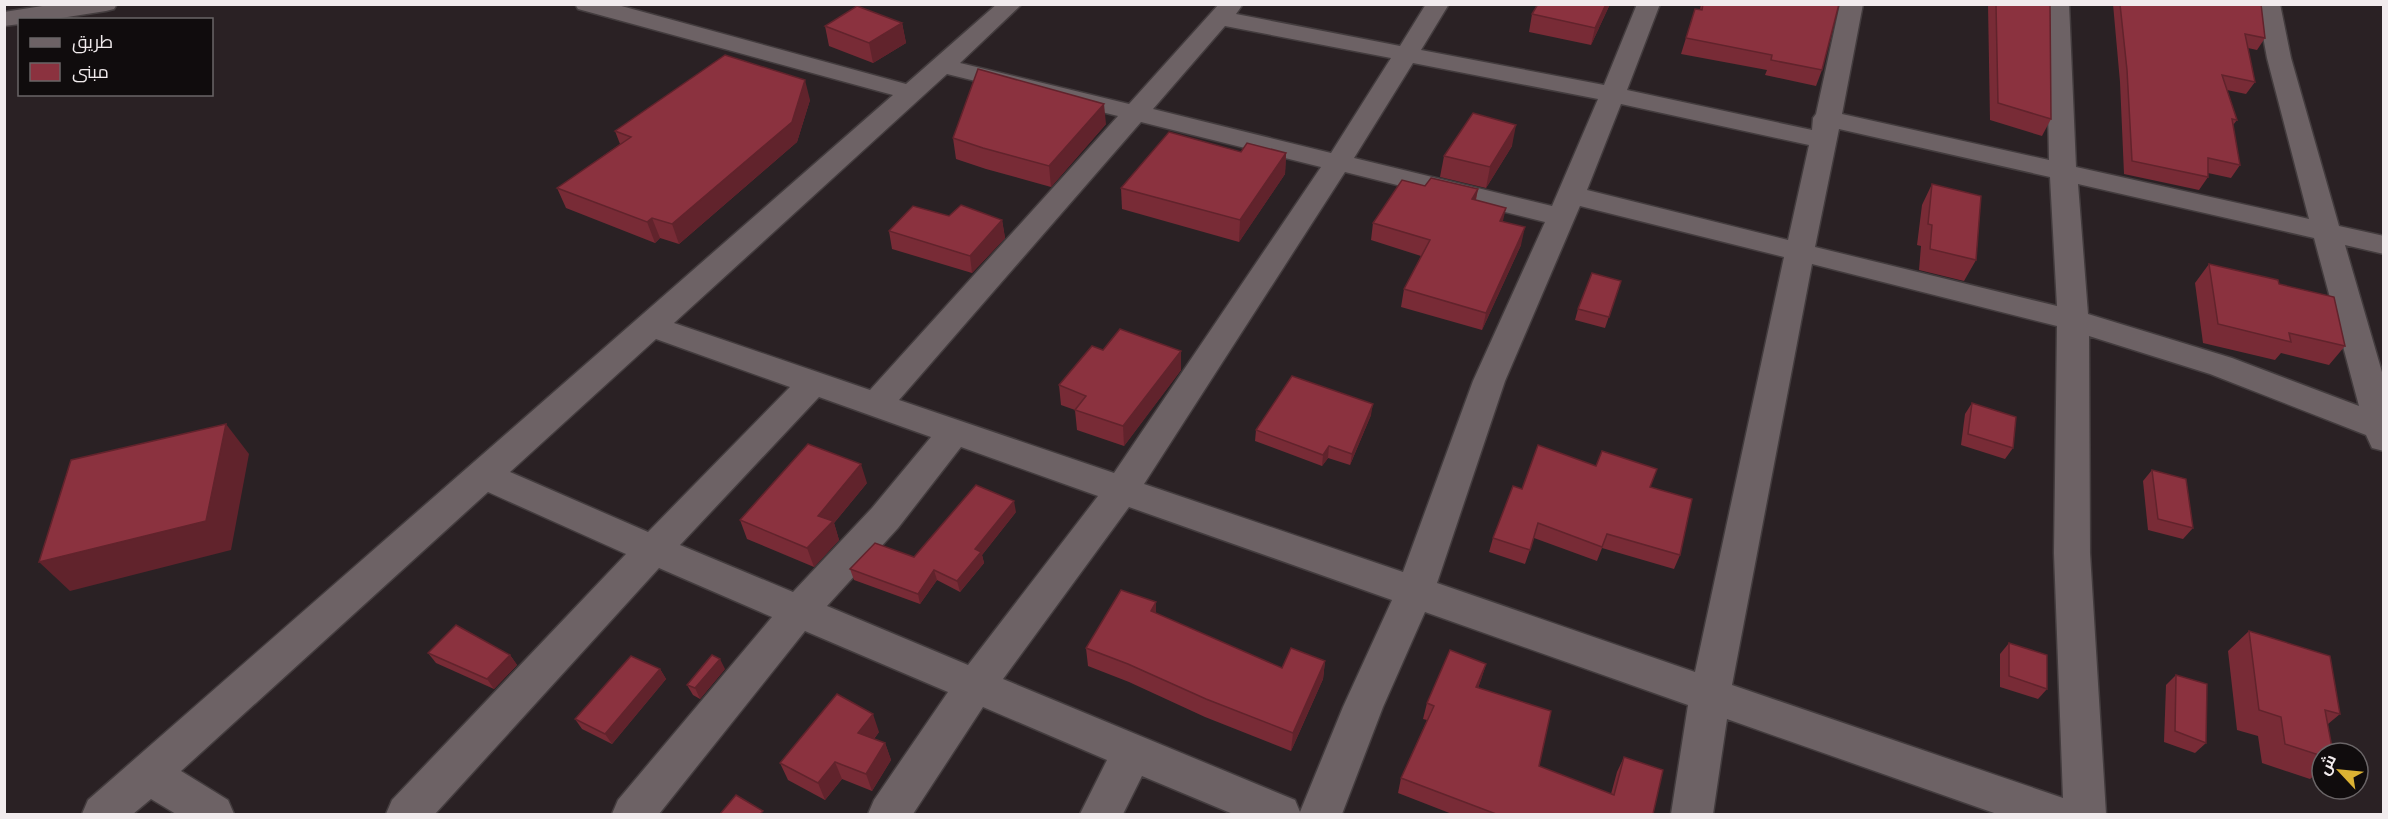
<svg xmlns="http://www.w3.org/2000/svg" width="2388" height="819" viewBox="0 0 2388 819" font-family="'Source Sans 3',Cairo,sans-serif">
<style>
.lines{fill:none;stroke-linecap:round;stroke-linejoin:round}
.street-casing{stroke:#433c3e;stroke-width:3}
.street{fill:#6d6265;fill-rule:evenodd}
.wall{fill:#782b36}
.shaded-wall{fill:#61232c}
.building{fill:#8b323f;stroke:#61232c;stroke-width:1.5}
</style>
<rect width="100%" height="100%" fill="#2a2124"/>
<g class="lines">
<g class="street-casing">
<g id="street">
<path d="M55,4H117L114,9L106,11L48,20H20V24L4,26V12Z"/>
<path d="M575,4H614L906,84L997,4H1022L960,63L1129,104L1219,4H1243L1236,14L1400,46L1426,4H1449L1421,50L1604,85L1637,4H1660L1627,90L1812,130L1813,118L1816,114L1840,4H1863L1842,114L2049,160L2046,4H2069L2076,167L2309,219L2267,58L2257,4H2280L2291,58L2339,226L2384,236V254L2345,245L2384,379V451L2372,448L2366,435L2210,374L2089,336L2090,553L2106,814H1997L1727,719L1713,814H1671L1688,705L1425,612L1383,707L1342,814H1233L1142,776L1123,814H1080L1107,760L983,707L913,814H868L874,800L948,692L805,631L659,814H612L618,800L772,617L659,568L435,814H386L392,800L626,554L488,492L181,771L228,800L234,814H176L151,799L133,814H82L88,800L893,95L578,9ZM1225,26L1391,58L1331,153L1153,109ZM1413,63L1598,99L1552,206L1354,158ZM947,74L1118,116L870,390L674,323ZM1621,104L1809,145L1788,240L1587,190ZM1141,122L1321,167L1114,473L899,400ZM1839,129L2050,177L2057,306L1815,247ZM1345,172L1545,222L1473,381L1403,572L1144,484ZM2078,184L2314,238L2359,406L2232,358L2088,314ZM1580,206L1784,257L1695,672L1437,583L1505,381ZM1812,264L2057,326L2054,553L2063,798L1732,685ZM656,339L790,387L648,532L510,472ZM819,397L931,437L872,508L793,592L680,545ZM961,447L1098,496L968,665L827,606L898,528ZM1129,507L1392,600L1343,707L1300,812L1295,800L1003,679Z"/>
</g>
</g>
<use href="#street" class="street"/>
</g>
<g class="wall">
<path d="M1538,4H1610L1591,45L1529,32L1532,14Z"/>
<path d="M1701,4H1839L1822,70L1816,86L1765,75L1767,70L1681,54L1695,9L1700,10Z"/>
<path d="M1988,4H2050L2051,119L2042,136L1990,120Z"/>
<path d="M2113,4H2261L2265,38L2257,50L2248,48L2255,82L2246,94L2227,90L2237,120L2233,125L2240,165L2231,178L2208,173V177L2199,190L2124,174L2120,82Z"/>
<path d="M902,23L906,43L873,63L829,46L825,26Z"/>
<path d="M810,100L797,142L679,244L660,238L655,243L566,208L557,188L620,144L615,131Z"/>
<path d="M1106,124L1051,187L986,169L956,159L953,138Z"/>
<path d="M1512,146L1486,188L1440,177L1444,156Z"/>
<path d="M1241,152L1286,153L1285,174L1239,242L1122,209L1121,188Z"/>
<path d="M1932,184L1976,260L1964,281L1919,270L1921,246L1917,245L1922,205Z"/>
<path d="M1425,186L1478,189L1476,200L1503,222L1521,245L1482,330L1401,307L1404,289L1421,256L1371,240L1373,223Z"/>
<path d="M949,216L1002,220L1005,238L972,273L892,249L889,231Z"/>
<path d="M2209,264L2279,284L2345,346L2329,365L2281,353L2275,360L2203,343L2195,283Z"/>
<path d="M1621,281L1605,328L1575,320L1578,309Z"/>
<path d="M1103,350L1181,351V370L1124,446L1077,430L1075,410L1061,405L1059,385Z"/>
<path d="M1972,403L2013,448L2005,459L1961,445L1965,414Z"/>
<path d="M1371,415L1350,465L1328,458L1322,466L1255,441L1256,430Z"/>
<path d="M2152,470L2193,528L2183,539L2148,530L2143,481Z"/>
<path d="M867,483L834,523L839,540L814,567L747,539L740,520Z"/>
<path d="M1650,487L1680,555L1674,569L1602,548L1597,561L1534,538L1525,564L1489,552L1493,538L1522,489Z"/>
<path d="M1016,512L982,555L984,563L960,592L937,580L920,604L854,580L850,569L914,557Z"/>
<path d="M1156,613L1282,668L1325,661L1323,679L1291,751L1205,717L1129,682L1088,666L1086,648Z"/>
<path d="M2249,631L2340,714L2328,724L2322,753V769L2310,779L2262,763L2258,736L2237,730L2228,651Z"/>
<path d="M2009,643L2047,689L2038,699L2000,687V654Z"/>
<path d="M428,653L510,655L517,665L494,689L436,663Z"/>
<path d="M1486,664L1478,688L1539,766L1611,794L1617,772L1624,757L1653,814H1452L1398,793L1401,778L1427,720L1423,719L1427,703Z"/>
<path d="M660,669L666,679L612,744L582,729L575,719Z"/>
<path d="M725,669L700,699L693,695L687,685Z"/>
<path d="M2176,675L2206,743L2195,753L2164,742L2166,685Z"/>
<path d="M879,732L874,739L885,743L891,760L872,791L842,779L825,800L788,780L780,763Z"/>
</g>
<g class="shaded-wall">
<path d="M1606,4H1610L1591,45L1595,28Z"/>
<path d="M902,23L906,43L873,63L869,43Z"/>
<path d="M805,80L810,100L797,142L679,244L672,224Z"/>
<path d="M1104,104L1106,124L1051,187L1049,166Z"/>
<path d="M1516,125L1512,146L1486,188L1490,167Z"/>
<path d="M1286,153L1285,174L1239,242L1240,220Z"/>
<path d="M1478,189L1474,207L1472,199Z"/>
<path d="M1506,208L1502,225L1500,221Z"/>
<path d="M652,218L660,238L655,243L647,222Z"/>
<path d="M1002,220L1005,238L972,273L970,256Z"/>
<path d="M1525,227L1521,245L1482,330L1486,313Z"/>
<path d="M1181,351V370L1124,446L1123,426Z"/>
<path d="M1373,404L1371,415L1350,465L1352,454Z"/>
<path d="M226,424L249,454L231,550L70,591L39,562Z"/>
<path d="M1329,446L1328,458L1322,466L1323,455Z"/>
<path d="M861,464L867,483L834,523L839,540L814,567L807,548L818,516Z"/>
<path d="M1014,501L1016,512L982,555L984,563L960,592L957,581L975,549Z"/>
<path d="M934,570L937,580L920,604L918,594Z"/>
<path d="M1156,602V620L1151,611Z"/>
<path d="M510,655L517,665L494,689L487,679Z"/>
<path d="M720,659L725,669L700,699L695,688Z"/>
<path d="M1325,661L1323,679L1291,751L1293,733Z"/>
<path d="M1486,664L1481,680L1472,703L1476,687Z"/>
<path d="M660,669L666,679L612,744L605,734Z"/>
<path d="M873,714L879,732L865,750L858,733Z"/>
<path d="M885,743L891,760L872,791L866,774Z"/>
<path d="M835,762L842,779L825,800L818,783Z"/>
</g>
<g class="building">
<path d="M1538,4H1606L1595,28L1532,14Z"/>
<path d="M1703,4H1839L1822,70L1771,60L1772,55L1686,38L1695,9L1702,10Z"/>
<path d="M1996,4H2050L2051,119L1998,103Z"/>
<path d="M2120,4H2261L2265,38L2245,34L2255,82L2222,75L2237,120L2232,119L2240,165L2208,158V177L2132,161L2127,70Z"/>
<path d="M857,6L902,23L869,43L825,26Z"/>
<path d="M725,55L805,80L792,122L672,224L652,218L647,222L557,188L631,137L615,131Z"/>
<path d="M978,69L1104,104L1049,166L983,148L953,138Z"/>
<path d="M1473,113L1516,125L1490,167L1444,156Z"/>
<path d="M1169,132L1241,152L1247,143L1286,153L1240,220L1121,188Z"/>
<path d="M1431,178L1478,189L1472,199L1506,208L1500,221L1525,227L1486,313L1404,289L1430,240L1373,223L1402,180L1425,186Z"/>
<path d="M1932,184L1981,196L1976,260L1930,249L1932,225L1928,224Z"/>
<path d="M961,205L1002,220L970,256L889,231L913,206L949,216Z"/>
<path d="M2209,264L2278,280L2279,284L2334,297L2345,346L2289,333L2291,342L2218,324Z"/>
<path d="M1592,273L1621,281L1609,317L1578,309Z"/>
<path d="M1120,329L1181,351L1123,426L1075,410L1086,396L1059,385L1092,346L1103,350Z"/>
<path d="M1292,376L1373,404L1352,454L1329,446L1323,455L1256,430Z"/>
<path d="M1972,403L2016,417L2013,448L1968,434Z"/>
<path d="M226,424L206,521L39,562L71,460Z"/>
<path d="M808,444L861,464L818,516L833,521L807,548L740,520Z"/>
<path d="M1538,445L1596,466L1602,451L1657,469L1650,487L1692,499L1680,555L1607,534L1602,547L1538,523L1530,550L1493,538L1513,486L1522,489Z"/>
<path d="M2152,470L2186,479L2193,528L2158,519Z"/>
<path d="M976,485L1014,501L975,549L981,552L957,581L934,570L918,594L850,569L875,543L914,557Z"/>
<path d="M1121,590L1156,602L1151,611L1282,668L1291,648L1325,661L1293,733L1206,699L1128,664L1086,648Z"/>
<path d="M456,625L510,655L487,679L428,653Z"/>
<path d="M2249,631L2330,656L2340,714L2325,710L2333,753H2322V756L2285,744L2281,717L2259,710Z"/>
<path d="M2009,643L2047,655V689L2009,676Z"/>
<path d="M1450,650L1486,664L1476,687L1551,711L1539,766L1614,795L1624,757L1663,770L1653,814H1496L1401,778L1434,706L1427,703Z"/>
<path d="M712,655L720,659L695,688L687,685Z"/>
<path d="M631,656L660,669L605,734L575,719Z"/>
<path d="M2176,675L2207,684L2206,743L2175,731Z"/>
<path d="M837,694L873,714L858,733L885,743L866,774L835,762L818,783L780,763Z"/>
<path d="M736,795L763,811L760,814H720Z"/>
</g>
<rect width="2388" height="819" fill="none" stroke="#f1ebed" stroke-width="12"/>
<rect x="18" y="18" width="195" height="78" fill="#100c0d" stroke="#6a6567" stroke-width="1.5"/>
<rect x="30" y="38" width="30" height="9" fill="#6d6265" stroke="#6a6567" stroke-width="1.5"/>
<text x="72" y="48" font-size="18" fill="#f1ebed">طريق</text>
<rect x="30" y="63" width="30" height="18" fill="#8b323f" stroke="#6a6567" stroke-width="1.5"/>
<text x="72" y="78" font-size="18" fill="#f1ebed">مبنى</text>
<g transform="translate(2340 771) rotate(296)"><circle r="28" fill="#100c0d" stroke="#6a6567" stroke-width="1.5"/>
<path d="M0-4.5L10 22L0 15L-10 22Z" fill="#dcb233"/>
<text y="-9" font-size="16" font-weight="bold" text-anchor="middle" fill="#f1ebed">ش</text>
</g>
</svg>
